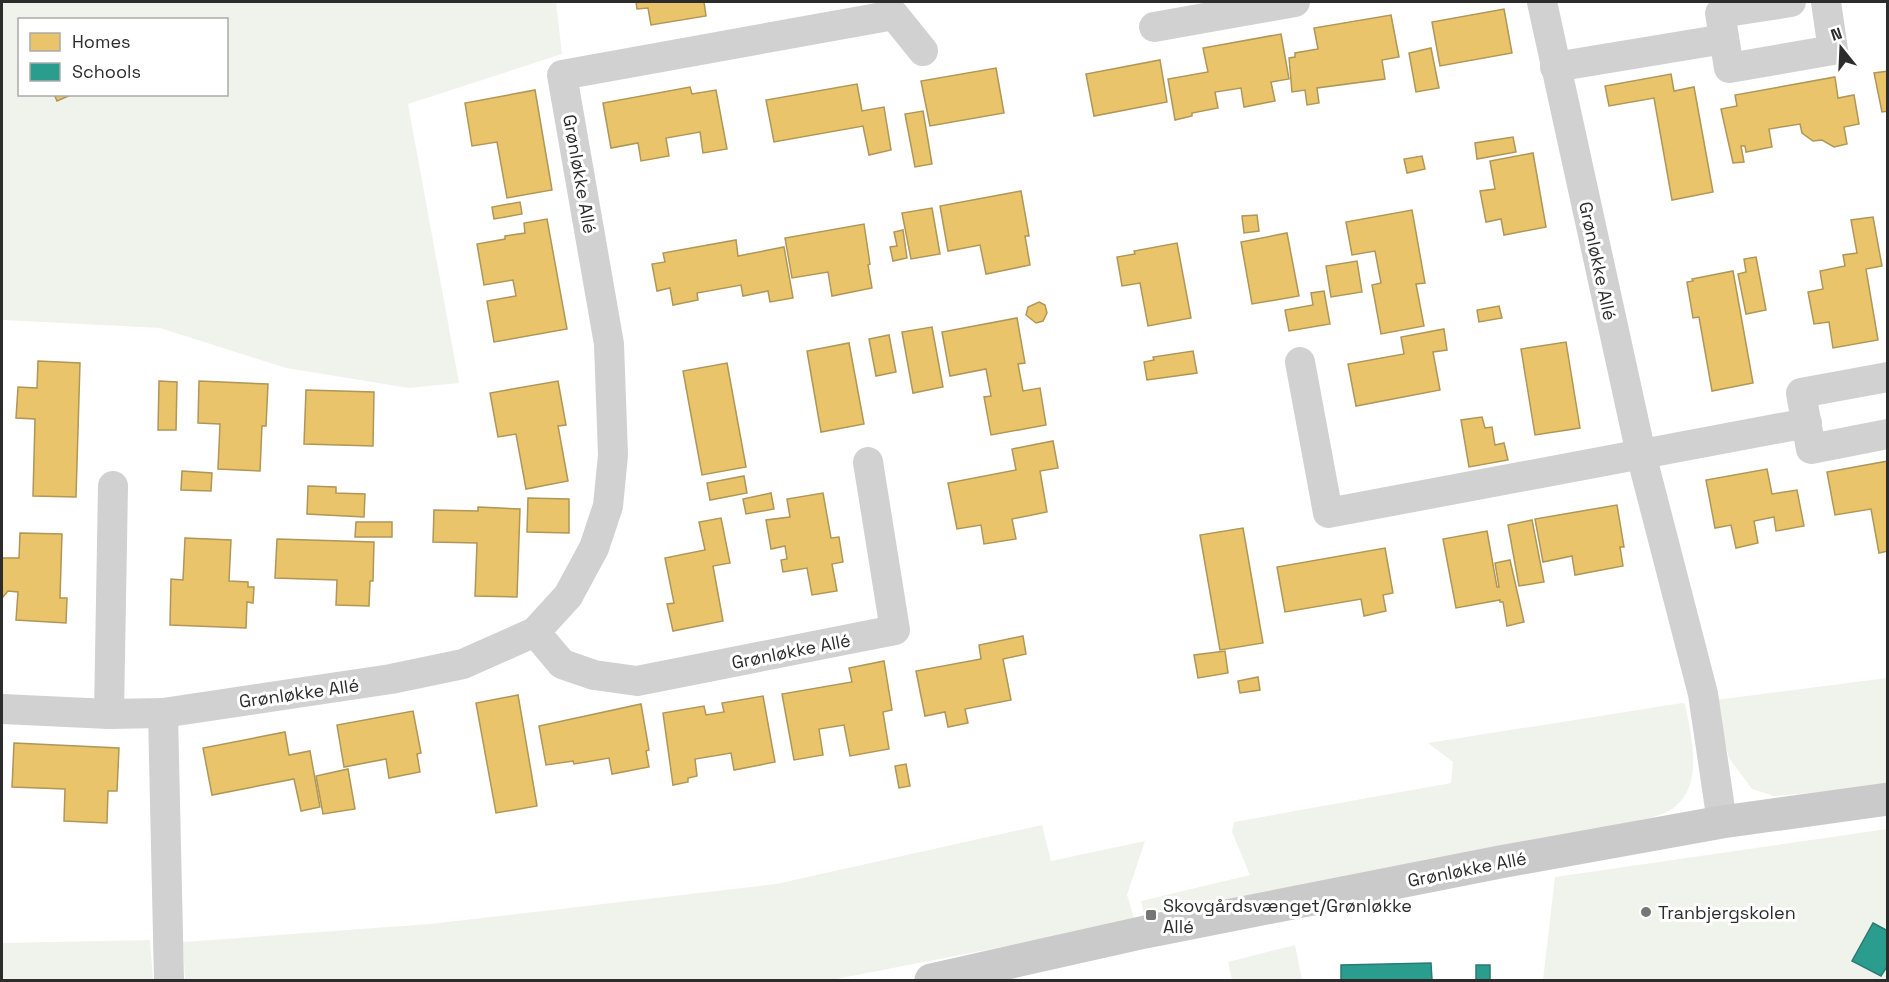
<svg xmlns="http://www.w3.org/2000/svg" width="1889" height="982" viewBox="0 0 1889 982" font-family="'Space Grotesk',sans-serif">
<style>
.green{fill:#f0f3eb;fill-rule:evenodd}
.homes{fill:#e9c46a;stroke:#b09657;stroke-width:1.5}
.schools{fill:#2a9d8f;stroke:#2b7b71;stroke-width:1.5}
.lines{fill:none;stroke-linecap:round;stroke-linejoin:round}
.street{stroke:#d1d1d1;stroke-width:30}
.secondary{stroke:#cacaca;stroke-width:33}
.poi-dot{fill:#767676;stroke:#fff;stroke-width:2}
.labels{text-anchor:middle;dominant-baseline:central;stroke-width:6;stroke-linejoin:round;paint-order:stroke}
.street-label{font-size:18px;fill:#2c2c2c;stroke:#fff}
.poi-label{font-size:18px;fill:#2c2c2c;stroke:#fff;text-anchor:start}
</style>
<rect width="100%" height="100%" fill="#fff"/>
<g class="green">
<path d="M2,2H556L562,54L408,104L459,383L409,388L286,368L160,328L2,320ZM20,20H226V94H20Z"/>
<path d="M1887,678V786L1774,796L1752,789L1729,758L1715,700Z"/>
<path d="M1682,703L1685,704C1691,736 1704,781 1676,806C1669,812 1659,815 1651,818L1192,911L1191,904L1144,913L1141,901L1250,875L1232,832L1234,822L1451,783L1453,762L1428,743Z"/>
<path d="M1042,825L1051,861L1145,841L1127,895L1135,921L831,980H185L183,942L430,924L776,884Z"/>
<path d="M1887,829V980H1543L1555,877Z"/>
<path d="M150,940L153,980H2V943Z"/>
<path d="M1295,945L1302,980H1232L1228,962Z"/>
</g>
<g class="homes">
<path d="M636,2H704L706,16L651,25L648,8L637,9Z"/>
<path d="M1504,9L1512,53L1440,66L1432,22Z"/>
<path d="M1391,15L1399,57L1382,60L1385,79L1317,88L1319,103L1307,105L1305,90L1292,92L1289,58L1295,57V53L1318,49L1314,28Z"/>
<path d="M1281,34L1289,79L1271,82L1275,101L1244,107L1241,88L1215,92L1218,108L1192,113V116L1175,120L1168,79L1208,72L1203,48Z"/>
<path d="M1431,48L1439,88L1416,92L1409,53Z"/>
<path d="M1160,60L1167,102L1094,116L1086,74Z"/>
<path d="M996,68L1004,113L930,126L921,81Z"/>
<path d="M1888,71V111L1882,112L1874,73Z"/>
<path d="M1671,74L1674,91L1694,87L1713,192L1672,200L1654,98L1609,106L1605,86Z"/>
<path d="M1835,77L1838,98L1854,95L1859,124L1844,127L1847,144L1834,147L1822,140L1813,141L1802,133L1800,124L1769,129L1772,147L1746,152L1745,146H1741L1744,162L1733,163L1721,109L1737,106L1735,95Z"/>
<path d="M857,84L862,111L884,107L891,150L869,155L863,126L774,142L766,100Z"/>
<path d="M690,87L692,94L716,90L727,149L703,153L700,132L666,138L669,156L641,161L638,143L611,148L603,103Z"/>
<path d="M535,90L552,190L507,198L497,142L472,146L465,103Z"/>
<path d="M54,94H73L57,101Z"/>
<path d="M923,111L932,164L915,167L905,114Z"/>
<path d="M1513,137L1516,152L1477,159L1475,143Z"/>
<path d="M1533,153L1546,227L1504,235L1501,219L1486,222L1480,191L1495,189L1490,161Z"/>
<path d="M1422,156L1425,169L1407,173L1404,159Z"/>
<path d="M1021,191L1029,236H1025L1030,265L986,274L980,245L948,251L940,206Z"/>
<path d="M520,202L522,214L494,219L492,207Z"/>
<path d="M932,208L940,254L911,259L902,213Z"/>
<path d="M1412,210L1425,283L1416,284L1424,326L1381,334L1372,285L1381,283L1375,251L1352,255L1346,222Z"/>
<path d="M1257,215L1259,231L1244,233L1242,216Z"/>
<path d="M1873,217L1882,266L1866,269L1878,340L1833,348L1829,322L1814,324L1808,292L1823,289L1820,271L1845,266L1843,255L1857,253L1851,220Z"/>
<path d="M547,219L567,329L494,342L487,301L516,296L513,280L484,285L477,244L505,239V236L525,233L524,223Z"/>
<path d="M864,224L870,264L868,265L872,288L832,296L828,272L792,278L785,238Z"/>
<path d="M903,230L907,258L893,261L890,247L897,246L894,232Z"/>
<path d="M1287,233L1299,296L1252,304L1241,242Z"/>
<path d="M736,240L738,256L784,247L793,298L770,302L768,291L743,296L741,285L697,293L698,300L673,305L670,288L657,291L652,264L665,262L663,253Z"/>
<path d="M1177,243L1191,318L1148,326L1140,283L1122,286L1117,257L1135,254L1134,251Z"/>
<path d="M1756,257L1766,310L1746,314L1738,274L1746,272L1744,259Z"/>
<path d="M1357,261L1362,292L1331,297L1326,266Z"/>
<path d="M1733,271L1753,383L1712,391L1699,317L1693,318L1687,282L1693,281L1692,279Z"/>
<path d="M1324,291L1330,324L1289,331L1285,310L1313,305L1311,293Z"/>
<path d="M1039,302L1045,305L1047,313L1043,321L1036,323L1026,315L1028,307Z"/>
<path d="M1499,306L1502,318L1479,322L1477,310Z"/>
<path d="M1017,318L1025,363L1018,364L1023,391L1040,388L1046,425L991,435L984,397L991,396L986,369L950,376L942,332Z"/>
<path d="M932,327L943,387L913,393L902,332Z"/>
<path d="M1444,329L1447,350L1433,352L1440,390L1356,406L1348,364L1404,354L1401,337Z"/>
<path d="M889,335L896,372L876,376L869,339Z"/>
<path d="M1566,342L1580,428L1535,435L1521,349Z"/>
<path d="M849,343L864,424L821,432L807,351Z"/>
<path d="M1193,351L1197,373L1147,380L1144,362L1154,360L1153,357Z"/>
<path d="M38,361L80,363L76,497L33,496L35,419L16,418L18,387L37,388Z"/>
<path d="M727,363L746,467L702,475L683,371Z"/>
<path d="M159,381L177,382L176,430H158Z"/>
<path d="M199,381L268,384L266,426H262L260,471L218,469L220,424L198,423Z"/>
<path d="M558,381L566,425L558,426L568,481L526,489L516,434L498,437L490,393Z"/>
<path d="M306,390L374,392L373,446L304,444Z"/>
<path d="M1482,417L1485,428L1492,427L1495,445L1504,443L1508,460L1469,467L1461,420Z"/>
<path d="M1053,441L1058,468L1040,471L1047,512L1012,519L1016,539L984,544L981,525L957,529L948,483L1016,470L1012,449Z"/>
<path d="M1888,461V551L1879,553L1871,509L1835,515L1827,472Z"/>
<path d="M1767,469L1772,494L1797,490L1804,526L1776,531L1774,517L1754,521L1758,543L1736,548L1731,525L1715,528L1706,480Z"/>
<path d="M182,471L212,473L211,491L181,490Z"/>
<path d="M744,476L747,493L710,500L707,483Z"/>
<path d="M308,486L336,487V493L365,494L364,517L307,514Z"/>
<path d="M771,493L774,509L746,514L743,499Z"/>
<path d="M823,493L831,538L839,537L843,562L832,564L837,591L812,595L807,568L783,572L781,560L787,559L785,546L771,549L766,520L790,517L787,499Z"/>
<path d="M528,498L569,499V533L527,532Z"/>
<path d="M1617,505L1624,547H1620L1623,566L1575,575L1572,556L1543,562L1535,519Z"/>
<path d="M478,507L520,509L517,597L475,596L477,543L433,542L434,510L478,511Z"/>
<path d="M721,518L730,563L713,566L723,621L673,631L667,604L674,603L665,558L705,550L699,522Z"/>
<path d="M1532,520L1544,582L1519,586L1508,525Z"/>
<path d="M356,522H392V537H355Z"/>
<path d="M1243,528L1263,643L1220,650L1200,535Z"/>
<path d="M1487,531L1497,587H1499L1495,563L1510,560L1524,622L1507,626L1503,602H1500V600L1456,608L1443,539Z"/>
<path d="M20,533L62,534L60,598H67L66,623L16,620L18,592L8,591L3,597L2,596V558H19Z"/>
<path d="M185,538L231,540L229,581L248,582V587H254L253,603L247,602L246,628L170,625L171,579L183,580Z"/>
<path d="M277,539L374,542L373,581H370L369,606L336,605L337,580L275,578Z"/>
<path d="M1385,548L1393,593L1383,595L1386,611L1364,616L1361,599L1285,612L1277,567Z"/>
<path d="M1023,636L1026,654L1003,659L1011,700L965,709L968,723L948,727L945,712L925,716L916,671L981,659L979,645Z"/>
<path d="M1225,651L1228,673L1198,678L1194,655Z"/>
<path d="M884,661L892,710L883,712L889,749L850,756L844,725L819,729L823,755L794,760L782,694L852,682L849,668Z"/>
<path d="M1258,677L1260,690L1240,693L1238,681Z"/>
<path d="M518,695L537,806L496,813L476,703Z"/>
<path d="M763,696L775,762L734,770L731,753L695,759L697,776L688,778V782L673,785L663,713L704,706L706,715L724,712L722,703Z"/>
<path d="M641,704L649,750L646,751L649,767L612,774L609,758L574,764L573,761L546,765L539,726Z"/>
<path d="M413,711L421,753L417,754L420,772L389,778L386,759L344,767L337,725Z"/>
<path d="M285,732L289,755L310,751L320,807L301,811L294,779L212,795L203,748Z"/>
<path d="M14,743L119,748L117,791H108L107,823L64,821L65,789L12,787Z"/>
<path d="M906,764L910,786L899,788L895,766Z"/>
<path d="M348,769L355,809L323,814L316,776Z"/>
</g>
<g class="schools">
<path d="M1873,923L1888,931V965L1881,976L1852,961Z"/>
<path d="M1431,963L1432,980H1341V965Z"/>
<rect x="1476" y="965" width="14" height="15"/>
</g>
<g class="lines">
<g class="street">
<path d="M1542,2L1641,454L1703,694L1722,822"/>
<path d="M1791,2L1720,13L1729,68L1833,50L1826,2"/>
<path d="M1154,27L1295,2"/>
<path d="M1555,67L1724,39"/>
<path d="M1300,362L1328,513L1807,423"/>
<path d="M1888,377L1801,393L1811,449L1888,434"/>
<path d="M535,632L562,664L594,675L637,681L895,630L868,462"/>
<path d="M2,709L109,714L163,713L391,679L463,664L535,632L568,596L594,548L608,506L613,455L609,344L562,75L894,15L923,51"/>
<path d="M163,713L169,980"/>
<path d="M109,714L113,486"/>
</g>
<path class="secondary" d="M931,980L1145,932L1500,862L1722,822L1888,799"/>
</g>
<g class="poi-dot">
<circle cx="1646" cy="912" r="6"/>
<rect x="1145" y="909" width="12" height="12" rx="3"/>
</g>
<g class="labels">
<g class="street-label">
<text transform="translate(580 174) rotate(80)">Grønløkke Allé</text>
<text transform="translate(1598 261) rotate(78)">Grønløkke Allé</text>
<text transform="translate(791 651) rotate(-11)">Grønløkke Allé</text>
<text transform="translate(299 693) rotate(-8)">Grønløkke Allé</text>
<text transform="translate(1467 869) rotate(-11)">Grønløkke Allé</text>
</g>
<g class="poi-label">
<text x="1163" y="905">Skovgårdsvænget/Grønløkke<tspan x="1163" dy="21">Allé</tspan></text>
<text x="1658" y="912">Tranbjergskolen</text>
</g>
</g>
<rect width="1889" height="982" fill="none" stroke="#2c2c2c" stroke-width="6"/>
<rect x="18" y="18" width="210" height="78" fill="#ffffff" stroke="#ababab" stroke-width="1.5"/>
<rect x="30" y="33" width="30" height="18" fill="#e9c46a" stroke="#ababab" stroke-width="1.5"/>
<text x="72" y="48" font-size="18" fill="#2c2c2c">Homes</text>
<rect x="30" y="63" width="30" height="18" fill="#2a9d8f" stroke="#ababab" stroke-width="1.5"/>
<text x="72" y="78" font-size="18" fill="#2c2c2c">Schools</text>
<g transform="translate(1841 48) rotate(342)" stroke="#ffffff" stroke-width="4.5" paint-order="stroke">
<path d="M0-4.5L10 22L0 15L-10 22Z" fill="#2c2c2c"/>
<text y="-9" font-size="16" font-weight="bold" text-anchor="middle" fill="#2c2c2c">N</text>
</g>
</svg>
